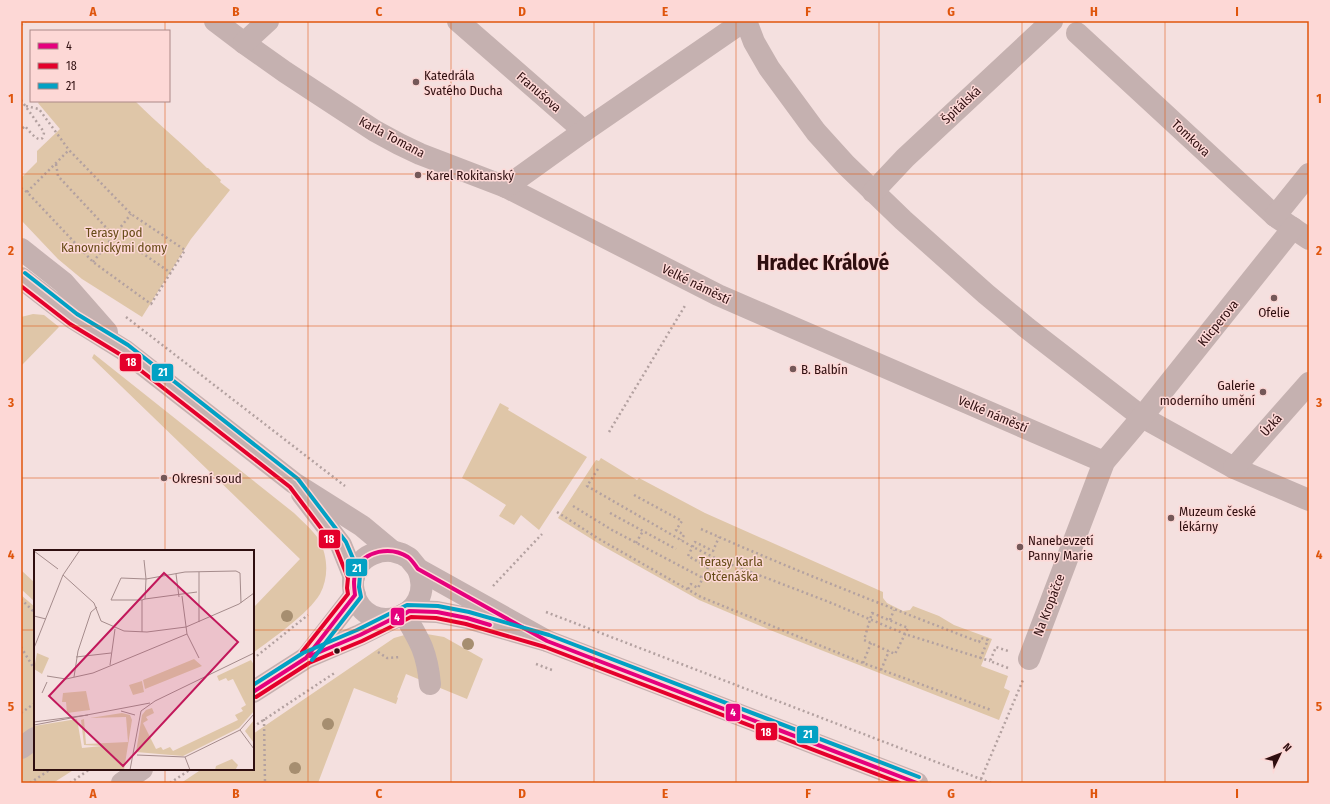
<svg xmlns="http://www.w3.org/2000/svg" width="1330" height="804" viewBox="0 0 1330 804" font-family="'Fira Sans Condensed',sans-serif">
<style>
.green{fill:#dfc6a8}
.lines{fill:none;stroke-linecap:round;stroke-linejoin:round}
.path{stroke:#b3a1a0;stroke-width:2.5;stroke-dasharray:2 3;stroke-linecap:butt}
.minor{stroke:#c5b1b0;stroke-width:22}
.bus-1-casing{stroke:#fdd8d6;stroke-width:7}
.bus-2-casing{stroke:#fdd8d6;stroke-width:7}
.bus-3-casing{stroke:#fdd8d6;stroke-width:7}
.bus-1{stroke:#e5007d;stroke-width:4}
.bus-2{stroke:#e4002b;stroke-width:4}
.bus-3{stroke:#02a1c4;stroke-width:4}
.tree{fill:#a68e70}
.grid{fill:none;stroke:#df550c;stroke-width:1;stroke-opacity:0.55}
.poi-dot{fill:#745858;stroke:#fdd8d6;stroke-width:1.5}
.bus-dot{fill:#2f0f10;stroke:#fdd8d6;stroke-width:1.5}
.labels{text-anchor:middle;dominant-baseline:central;stroke-width:3;stroke-linejoin:round;paint-order:stroke}
.poi-label{font-size:13px;fill:#2f0f10;stroke:#fdd8d6;text-anchor:start}
.street-label{font-size:13px;fill:#2f0f10;stroke:#fdd8d6}
.park-label{font-size:13px;fill:#664b16;stroke:#fdd8d6}
.town-label{font-size:21px;font-weight:bold;fill:#2f0f10;stroke:#fdd8d6}
.inset-road{fill:none;stroke:#a58c8c;stroke-width:1}
.view{fill:#c2185b;fill-opacity:0.15;stroke:#c2185b;stroke-width:2}
.inset-edge{fill:none;stroke:#2f0f10;stroke-width:2}
.line-badge{stroke:#fdd8d6;stroke-width:1.5}
.badge-label{font-size:11px;text-anchor:middle;font-weight:bold;fill:#fff}
.neatline{fill:none;stroke:#df550c;stroke-width:1.5}
.grid-label{font-size:13px;text-anchor:middle;font-weight:bold;fill:#df550c}
</style>
<rect width="100%" height="100%" fill="#f4e0df"/>
<g class="green">
<path d="M40,101H135C158,124 184,145 207,168H208L221,180L220,182L230,190L191,239L142,317L82,279L58,259L21,220V178L37,162V151L60,129L38,103Z"/>
<path d="M33,314L44,315L59,327L21,366V317Z"/>
<path d="M94,354L294,513C302,521 313,530 319,540C328,556 329,577 320,594C308,614 273,638 253,653V608L300,559L92,358Z"/>
<path d="M500,403L509,408L508,410L587,457L539,530L521,515L514,525L499,516L506,505L468,481L462,478Z"/>
<path d="M601,458L637,480L639,478L705,513L883,592V598L887,603L903,611L910,610L913,606L939,616L954,625L992,639L981,666L1008,676L1004,688L1010,691L999,720L770,630L699,600L601,545L558,518L596,460L599,461Z"/>
<path d="M21,570L35,583V602L21,589Z"/>
<path d="M21,595L35,607V769H75L53,783H21Z"/>
<path d="M415,632L444,637L483,659L467,699L406,674L397,697L398,698L396,704L354,688L318,783H181L202,769H253V734L394,638Z"/>
</g>
<g class="lines">
<g class="path">
<path d="M21,25L26,21"/>
<path d="M21,100L44,132C43,149 29,131 25,126L21,130"/>
<path d="M56,164L58,176L114,236"/>
<path d="M21,188L27,192L93,262L151,304L185,250L131,214L69,150L39,109L26,106"/>
<path d="M27,192L69,150"/>
<path d="M129,244L171,273"/>
<path d="M93,262L131,214"/>
<path d="M126,317L345,486"/>
<path d="M609,432L686,304"/>
<path d="M598,469L587,486L693,547L717,559L829,602L905,634L990,661"/>
<path d="M634,495L682,521L676,530L684,535L681,540"/>
<path d="M573,506L612,530L703,578"/>
<path d="M557,512L599,539L701,597L863,663L991,710"/>
<path d="M610,513L676,549"/>
<path d="M701,529C793,570 886,606 979,642L981,638L988,640L980,659"/>
<path d="M636,543L643,531"/>
<path d="M493,586L542,534"/>
<path d="M688,589L691,584L698,588L708,567L688,556L695,542L713,551L719,537"/>
<path d="M21,599L35,613"/>
<path d="M546,612L991,783"/>
<path d="M872,613L908,628L895,654L864,640Z"/>
<path d="M890,620L894,610"/>
<path d="M21,647L35,670"/>
<path d="M378,652L387,658L401,657"/>
<path d="M253,659L308,615"/>
<path d="M863,663L871,643"/>
<path d="M536,664L552,670"/>
<path d="M1008,668L990,661L996,647L1008,651"/>
<path d="M881,670L889,651"/>
<path d="M21,713L35,703"/>
<path d="M264,719L265,783"/>
<path d="M253,727L336,672"/>
<path d="M981,779L1023,680"/>
<path d="M30,783L51,769"/>
<path d="M70,783L90,769"/>
<path d="M170,783L191,769"/>
</g>
<g class="minor">
<path d="M215,21L244,43L285,72L375,131L399,144L420,154L506,187L718,295L1104,462"/>
<path d="M458,21L584,131"/>
<path d="M746,21L754,42L769,68L816,132L845,164L903,220L986,294L1027,328L1142,417L1234,468L1309,500"/>
<path d="M1077,33L1275,216L1309,239"/>
<path d="M244,43L268,21"/>
<path d="M506,187L584,131L744,21"/>
<path d="M873,192L905,158L1052,21"/>
<path d="M1275,216L1309,174"/>
<path d="M21,249L64,283L107,332"/>
<path d="M21,278L74,319L124,350L294,483L362,526L392,551L402,554L409,558L418,569L547,641"/>
<path d="M1234,468L1309,383"/>
<path d="M302,494L341,545L354,577"/>
<path d="M392,551C379,550 365,555 358,566C353,574 352,584 354,593C366,640 438,618 418,569"/>
<path d="M409,611L437,612L467,618L547,641L917,783"/>
<path d="M404,614C420,641 427,652 430,684"/>
<path d="M307,657L355,595"/>
<path d="M1029,659L1104,462L1142,417L1293,228"/>
<path d="M253,692L306,658L360,635L394,618"/>
<path d="M21,748L35,738"/>
<path d="M122,783L142,769"/>
</g>
<g class="bus-1-casing">
<g id="bus-1">
<path d="M310,656L360,635L394,618L403,615L409,611L437,612L467,618L490,625"/>
<path d="M253,692L306,658L355,595C354,586 353,579 356,570C364,550 391,546 408,557C412,560 415,565 418,569L547,641L917,783"/>
</g>
</g>
<g class="bus-2-casing">
<g id="bus-2">
<path d="M21,286L70,324L121,355L290,487L336,548L348,578L347,588L348,594L302,652"/>
<path d="M256,697L309,663L362,641L411,617L436,618L466,624L545,647L900,783"/>
</g>
</g>
<g class="bus-3-casing">
<g id="bus-3">
<path d="M25,273L77,314L128,345L298,479L346,542L360,575L359,587L361,597L312,660"/>
<path d="M253,685L303,653L357,630L407,605L438,606L469,612L549,635L919,777"/>
</g>
</g>
<use href="#bus-1" class="bus-1"/>
<use href="#bus-2" class="bus-2"/>
<use href="#bus-3" class="bus-3"/>
</g>
<g class="tree">
<circle cx="287" cy="616" r="6"/>
<circle cx="468" cy="644" r="6"/>
<circle cx="328" cy="724" r="6"/>
<circle cx="295" cy="768" r="6"/>
</g>
<path class="grid" d="M165,21V31M308,21V783M451,21V783M594,21V783M736,21V783M879,21V783M1022,21V783M1165,21V783M165,101V551M21,174H1309M21,326H1309M21,478H1309M21,630H35M253,630H1309M165,769V783"/>
<g class="poi-dot">
<circle cx="416" cy="82" r="4"/>
<circle cx="418" cy="175" r="4"/>
<circle cx="1274" cy="298" r="4"/>
<circle cx="793" cy="369" r="4"/>
<circle cx="1263" cy="392" r="4"/>
<circle cx="164" cy="478" r="4"/>
<circle cx="1171" cy="518" r="4"/>
<circle cx="1020" cy="547" r="4"/>
</g>
<circle class="bus-dot" cx="337" cy="651" r="3.5"/>
<g class="labels">
<g class="poi-label">
<text x="424" y="75">Katedrála<tspan x="424" dy="15">Svatého Ducha</tspan></text>
<text x="426" y="175">Karel Rokitanský</text>
<text x="1274" y="312" text-anchor="middle">Ofelie</text>
<text x="801" y="369">B. Balbín</text>
<text x="1255" y="385" text-anchor="end">Galerie<tspan x="1255" dy="15">moderního umění</tspan></text>
<text x="172" y="478">Okresní soud</text>
<text x="1179" y="511">Muzeum české<tspan x="1179" dy="15">lékárny</tspan></text>
<text x="1028" y="540">Nanebevzetí<tspan x="1028" dy="15">Panny Marie</tspan></text>
</g>
<g class="street-label">
<text transform="translate(539 92) rotate(41)">Franušova</text>
<text transform="translate(961 105) rotate(-43)">Špitálská</text>
<text transform="translate(392 137) rotate(28)">Karla Tomana</text>
<text transform="translate(1191 138) rotate(43)">Tomkova</text>
<text transform="translate(696 284) rotate(26)">Velké náměstí</text>
<text transform="translate(1218 323) rotate(-51)">Klicperova</text>
<text transform="translate(993 414) rotate(23)">Velké náměstí</text>
<text transform="translate(1271 425) rotate(-48)">Úzká</text>
<text transform="translate(1049 605) rotate(-69)">Na Kropáčce</text>
</g>
<g class="park-label">
<text x="114" y="232">Terasy pod<tspan x="114" dy="15">Kanovnickými domy</tspan></text>
<text x="731" y="561">Terasy Karla<tspan x="731" dy="15">Otčenáška</tspan></text>
</g>
<g class="town-label">
<text x="823" y="263">Hradec Králové</text>
</g>
</g>
<g transform="translate(34 550)">
<rect width="220" height="220" fill="#f4e0df"/>
<path d="M3,103L15,108L8,124L0,119ZM160,109L168,116L111,139L109,130ZM217,110L220,115V161L205,178L149,206L102,202L108,165L112,160L118,158L120,163L112,167L114,170L109,173L122,199L127,197L129,200L136,197L139,201L204,170L201,165L209,161L207,158L212,155L199,129L194,131L192,128L185,131L183,126ZM108,131L110,142L99,145L95,135ZM52,141L56,160L33,163L32,152H28L29,143ZM88,163L96,165L98,170L90,220H0V176L43,169L48,198L68,196L50,195L47,170L50,169L52,194L94,192L92,167L56,168ZM220,170V193L211,181ZM198,209L204,215L202,219L181,220L182,216Z" fill="#dfc6a8"/>
<path class="inset-road" d="M0,1L24,19M142,24L145,47M29,25L60,53L67,71L90,81L113,82L152,77L205,54L220,43M148,46L153,84L165,108M111,49L163,42M108,50H77L87,28L112,29L151,22L202,21L206,23L207,53M0,66L12,69M165,72V22M108,82V50L111,49L112,29L110,10M0,98L29,25L46,0M42,107L77,103M76,115L81,79M13,126L32,129L59,123L153,84M40,127L44,101L57,62L63,57M8,143L13,132M87,161L101,165M107,161L121,151L220,103M0,172L54,165M0,175L116,153M206,180L220,199M103,205L151,207L206,180L220,164M151,207L156,220M96,220L107,161"/>
<path class="view" d="M130,23L204,92L89,216L15,146Z"/>
<rect width="220" height="220" class="inset-edge"/>
</g>
<g class="line-badge">
<rect x="119" y="353" width="23" height="19" rx="4" fill="#e4002b"/>
<rect x="151" y="363" width="23" height="19" rx="4" fill="#02a1c4"/>
<rect x="318" y="529" width="23" height="20" rx="4" fill="#e4002b"/>
<rect x="345" y="558" width="23" height="19" rx="4" fill="#02a1c4"/>
<rect x="390" y="607" width="15" height="19" rx="4" fill="#e5007d"/>
<rect x="725" y="703" width="16" height="19" rx="4" fill="#e5007d"/>
<rect x="755" y="722" width="23" height="19" rx="4" fill="#e4002b"/>
<rect x="796" y="725" width="23" height="19" rx="4" fill="#02a1c4"/>
</g>
<g class="badge-label">
<text x="131" y="366">18</text>
<text x="163" y="376">21</text>
<text x="329" y="543">18</text>
<text x="357" y="572">21</text>
<text x="397" y="621">4</text>
<text x="733" y="716">4</text>
<text x="766" y="736">18</text>
<text x="808" y="738">21</text>
</g>
<rect width="1330" height="804" fill="none" stroke="#fdd8d6" stroke-width="44"/>
<rect x="30" y="30" width="140" height="72" fill="#fdd8d6" stroke="#ab8887"/>
<rect x="38" y="43" width="20" height="6" fill="#e5007d" stroke="#ab8887"/>
<text x="66" y="50" font-size="12" fill="#2f0f10">4</text>
<rect x="38" y="63" width="20" height="6" fill="#e4002b" stroke="#ab8887"/>
<text x="66" y="70" font-size="12" fill="#2f0f10">18</text>
<rect x="38" y="83" width="20" height="6" fill="#02a1c4" stroke="#ab8887"/>
<text x="66" y="90" font-size="12" fill="#2f0f10">21</text>
<g transform="translate(1280 754) rotate(47)" stroke="#fdd8d6" stroke-width="3" paint-order="stroke">
<path d="M0-3L7 15L0 10L-7 15Z" fill="#2f0f10"/>
<text y="-6" font-size="11" font-weight="bold" text-anchor="middle" fill="#2f0f10">N</text>
</g>
<rect x="22" y="22" width="1286" height="760" class="neatline"/>
<g class="grid-label">
<text x="93" y="16">A</text>
<text x="236" y="16">B</text>
<text x="379" y="16">C</text>
<text x="522" y="16">D</text>
<text x="665" y="16">E</text>
<text x="808" y="16">F</text>
<text x="951" y="16">G</text>
<text x="1094" y="16">H</text>
<text x="1237" y="16">I</text>
<text x="11" y="103">1</text>
<text x="1319" y="103">1</text>
<text x="11" y="255">2</text>
<text x="1319" y="255">2</text>
<text x="11" y="407">3</text>
<text x="1319" y="407">3</text>
<text x="11" y="559">4</text>
<text x="1319" y="559">4</text>
<text x="11" y="711">5</text>
<text x="1319" y="711">5</text>
<text x="93" y="798">A</text>
<text x="236" y="798">B</text>
<text x="379" y="798">C</text>
<text x="522" y="798">D</text>
<text x="665" y="798">E</text>
<text x="808" y="798">F</text>
<text x="951" y="798">G</text>
<text x="1094" y="798">H</text>
<text x="1237" y="798">I</text>
</g>
</svg>
